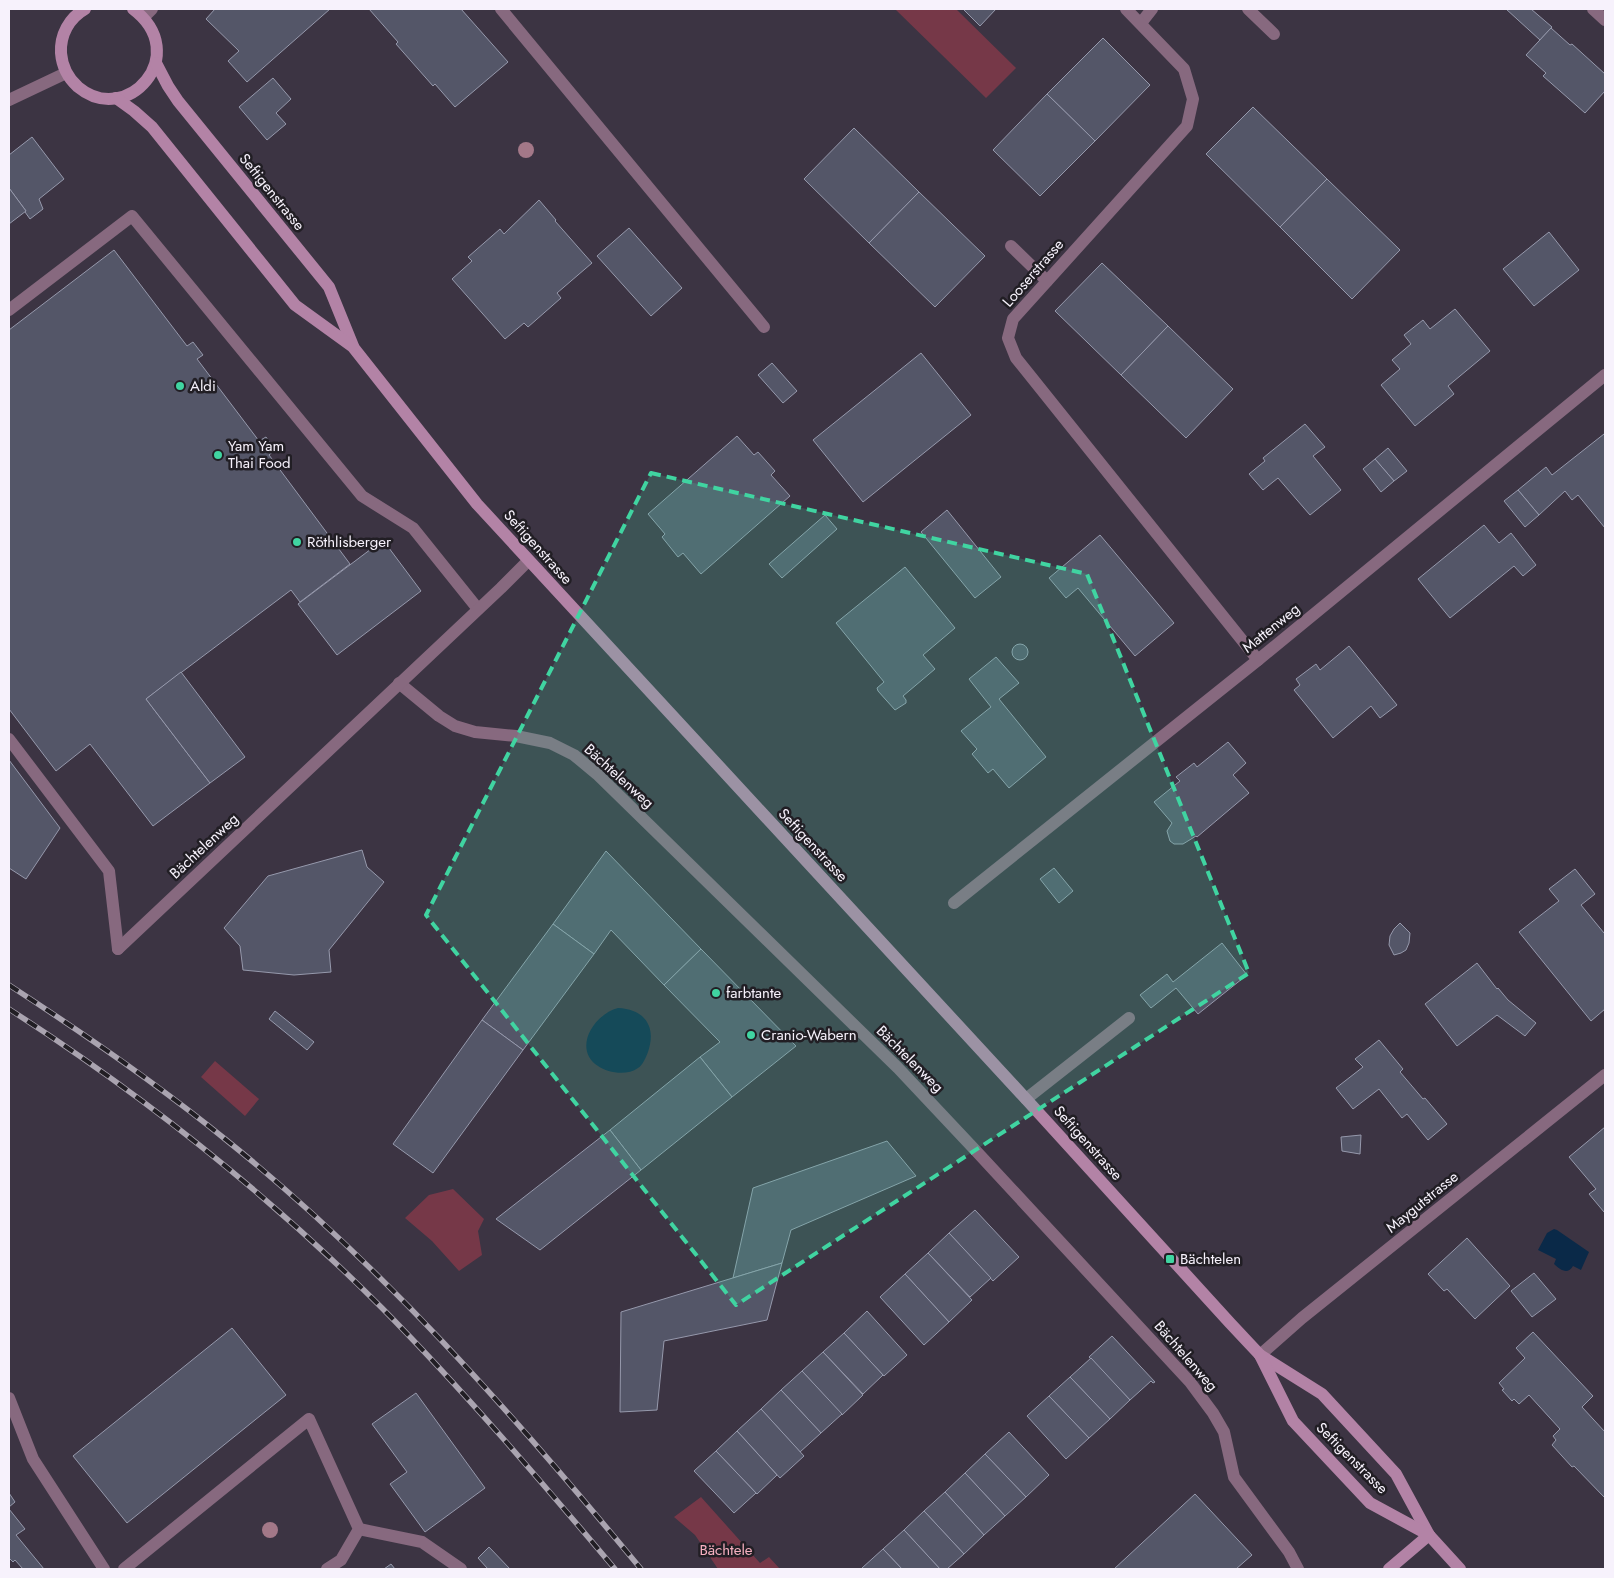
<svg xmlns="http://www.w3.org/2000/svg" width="1614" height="1578" viewBox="0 0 1614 1578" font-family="Jost,sans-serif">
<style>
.green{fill:#763848}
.water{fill:#0a2948}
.building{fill:#545668;stroke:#9699ac}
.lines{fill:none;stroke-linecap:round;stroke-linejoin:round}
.lane{stroke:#87697f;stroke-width:12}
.street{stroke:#87697f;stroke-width:12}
.secondary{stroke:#b383a6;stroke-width:12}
.rail-casing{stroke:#aaa4b0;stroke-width:5.5}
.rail{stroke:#211e24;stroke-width:4;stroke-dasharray:11;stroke-linecap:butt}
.tree{fill:#a37888}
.marked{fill:#40d4a1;fill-opacity:0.2;stroke:#40d4a1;stroke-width:4;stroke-dasharray:10 6;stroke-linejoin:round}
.poi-dot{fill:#40d4a1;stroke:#211e24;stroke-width:2}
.labels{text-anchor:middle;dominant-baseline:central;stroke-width:5;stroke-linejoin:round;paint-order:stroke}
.street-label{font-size:15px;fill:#f7f2fc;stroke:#211e24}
.poi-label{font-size:15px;fill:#f7f2fc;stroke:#211e24;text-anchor:start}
.park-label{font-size:15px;fill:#f7b0c0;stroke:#211e24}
</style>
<rect width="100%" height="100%" fill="#3c3443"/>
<g class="green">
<path d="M895,9H956L1016,68L986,98Z"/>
<path d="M215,1061L259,1099L245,1116L201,1077Z"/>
<path d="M453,1189L484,1219L478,1231L482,1255L459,1271L432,1241L405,1218L429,1195Z"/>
<path d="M701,1497L760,1563L769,1557L780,1569H718L695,1535L674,1517Z"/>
</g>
<g class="water">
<path d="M618,1008C644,1009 657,1026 648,1052C646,1057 643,1065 638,1068C627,1076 608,1073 598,1066C572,1049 594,1014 618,1008Z"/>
<path d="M1554,1229L1557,1230L1589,1252L1581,1270L1573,1266C1568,1275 1560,1270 1554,1264L1556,1259L1538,1250L1547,1233Z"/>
</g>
<g class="building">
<path d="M215,9H330L247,82L228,61L239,51L206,19Z"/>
<path d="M369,9H461L508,62L455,107L435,84L433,86L396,44L398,42Z"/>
<path d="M963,9H996L980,26Z"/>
<path d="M1506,9H1531L1552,27L1540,40Z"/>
<path d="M1551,28L1570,45L1572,44L1605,74V91L1585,113L1543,76L1546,73L1526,55Z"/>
<path d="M1103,38L1150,85L1095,141L1047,94Z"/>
<path d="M273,78L291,99L276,113L286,124L267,140L239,107Z"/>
<path d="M1047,94L1095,141L1040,196L993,150Z"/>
<path d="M1253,107L1327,179L1280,227L1206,154Z"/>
<path d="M854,128L919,192L869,243L804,179Z"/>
<path d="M32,137L64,179L39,199L43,209L30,219L25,212L26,211L9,188V155Z"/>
<path d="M1327,179L1400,250L1352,299L1280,227Z"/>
<path d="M9,188L26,211L9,224Z"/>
<path d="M919,192L985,256L935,307L869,243Z"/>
<path d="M539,200L556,220L555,221L592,263L557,293L561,298L528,327L524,323L505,339L452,279L472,261L468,257L500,229L504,234Z"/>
<path d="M629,228L682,288L651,316L597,256Z"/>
<path d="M1549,232L1579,270L1534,306L1503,269Z"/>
<path d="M114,250L187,346L193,342L203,355L197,359L259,441L266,437L275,450L269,455L350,564L300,602L291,590L146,699L210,783L153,826L90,744L56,771L9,709V330Z"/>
<path d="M1102,263L1168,326L1121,375L1055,311Z"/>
<path d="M1455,309L1490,351L1448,386L1454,394L1415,426L1381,385L1400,369L1392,360L1411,344L1404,335L1423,320L1430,329Z"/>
<path d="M1168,326L1233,389L1186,438L1121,375Z"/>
<path d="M921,353L971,415L863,502L813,440Z"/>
<path d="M772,363L797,391L783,403L758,375Z"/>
<path d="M1305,424L1325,447L1313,456L1341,490L1310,515L1278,478L1263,490L1249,474L1265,461L1263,458Z"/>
<path d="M1604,434L1605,436V528L1578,495L1572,500L1565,491L1539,515L1518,490L1546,467L1552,475Z"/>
<path d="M737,436L754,455L758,452L775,471L771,475L790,496L701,574L683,553L678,557L662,537L665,534L648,514Z"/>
<path d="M1388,448L1407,471L1394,481L1375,459Z"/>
<path d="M1375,459L1394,481L1381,492L1363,469Z"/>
<path d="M1518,490L1539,515L1525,527L1504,501Z"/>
<path d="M947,510L1001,577L975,598L921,532Z"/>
<path d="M825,515L837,529L782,578L769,564Z"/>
<path d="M1484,525L1499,543L1511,533L1536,565L1523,576L1514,566L1450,618L1418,579Z"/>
<path d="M1100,535L1174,623L1135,656L1078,588L1066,598L1049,578Z"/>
<path d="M383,540L421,591L337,655L298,604Z"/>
<path d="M905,567L955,628L923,655L935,669L903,696L906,700V703L895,710L878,691L877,688L884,682L836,623Z"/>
<circle cx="1020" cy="652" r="8"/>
<path d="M1349,646L1397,705L1380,718L1371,706L1333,738L1294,690L1300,685L1296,679L1316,664L1320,670Z"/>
<path d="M996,657L1019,683L999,699L1046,757L1009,788L993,769L988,773L972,754L977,749L961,731L991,707L969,679Z"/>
<path d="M181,672L245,757L210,783L146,699Z"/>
<path d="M1228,742L1246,763L1233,775L1249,793L1197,837L1196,836L1183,844H1174L1170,841L1167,831L1172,823L1154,802L1180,781L1176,777L1194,763L1197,767Z"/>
<path d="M9,760L60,828L26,879L9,868Z"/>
<path d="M362,850L367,867L384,882L329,950L331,972L294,975L243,970L240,946L224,928L268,876Z"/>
<path d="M606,851L701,949L664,985L611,930L594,954L553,924Z"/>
<path d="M1054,868L1073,891L1059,903L1040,879Z"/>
<path d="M1575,869L1595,894L1581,905L1604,933L1605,932V1009L1591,1021L1519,932L1559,901L1549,889Z"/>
<path d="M1400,923L1410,933L1409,943L1406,950L1401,953L1394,955L1389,945L1390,936L1394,929Z"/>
<path d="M553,924L594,954L523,1050L482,1020Z"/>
<path d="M1222,943L1247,975L1198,1014L1176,988L1151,1008L1140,995L1167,974L1173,982Z"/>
<path d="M701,949L796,1046L732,1097L700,1057L720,1042L664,985Z"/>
<path d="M1477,963L1497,989L1498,988L1508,1000L1536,1023L1525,1036L1497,1015L1457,1046L1425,1004Z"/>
<path d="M275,1011L314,1042L307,1050L269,1019Z"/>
<path d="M482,1020L523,1050L433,1173L393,1144Z"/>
<path d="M1379,1040L1403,1069L1400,1072L1423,1099L1425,1098L1447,1124L1428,1140L1407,1114L1402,1118L1379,1089L1353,1109L1336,1088L1363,1067L1355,1059Z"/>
<path d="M700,1057L732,1097L641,1170L610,1130Z"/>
<path d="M1605,1127V1211L1604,1212L1589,1194L1596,1189L1569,1157Z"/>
<path d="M610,1130L641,1170L540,1250L496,1219Z"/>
<path d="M1361,1135L1360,1154L1342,1151L1341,1137Z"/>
<path d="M887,1141L916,1176L791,1230L782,1263L733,1278L753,1188Z"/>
<path d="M975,1210L1019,1257L993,1281L949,1233Z"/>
<path d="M949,1233L991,1278L970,1297L928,1253Z"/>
<path d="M1467,1238L1510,1286L1475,1319L1447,1289L1444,1291L1428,1274Z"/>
<path d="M928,1253L972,1300L949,1322L905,1274Z"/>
<path d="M782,1263L767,1320L664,1341L657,1410L620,1412L621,1312Z"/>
<path d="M1534,1273L1556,1299L1532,1317L1511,1291Z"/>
<path d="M905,1274L949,1322L924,1345L880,1297Z"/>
<path d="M867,1311L907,1355L884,1376L844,1333Z"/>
<path d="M232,1328L286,1395L127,1523L73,1456Z"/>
<path d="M1533,1332L1593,1396L1582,1407L1605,1432V1498L1574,1466L1572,1467L1552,1445L1556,1440L1553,1436L1560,1429L1529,1395L1519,1404L1514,1399L1512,1401L1502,1390L1504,1389L1499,1383L1525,1358L1516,1348Z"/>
<path d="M844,1333L883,1375L863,1394L823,1352Z"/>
<path d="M1112,1336L1155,1382L1153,1383L1151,1381L1130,1400L1089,1357Z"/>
<path d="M823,1352L863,1395L842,1415L802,1371Z"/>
<path d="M1091,1358L1130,1400L1110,1419L1070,1377Z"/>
<path d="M802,1371L842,1414L821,1433L781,1390Z"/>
<path d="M1070,1377L1110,1419L1089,1438L1049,1396Z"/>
<path d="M781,1390L821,1433L800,1452L761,1409Z"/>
<path d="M416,1393L485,1488L425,1532L390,1484L407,1472L372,1424Z"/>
<path d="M1049,1396L1089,1438L1066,1459L1027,1416Z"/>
<path d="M761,1409L804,1456L780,1478L737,1431Z"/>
<path d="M737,1431L777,1475L757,1494L716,1451Z"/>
<path d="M1009,1432L1049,1475L1026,1497L985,1454Z"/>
<path d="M716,1451L756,1493L734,1513L694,1471Z"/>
<path d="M985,1454L1026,1497L1005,1516L965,1473Z"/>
<path d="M965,1473L1005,1516L984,1535L945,1492Z"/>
<path d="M945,1492L984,1535L964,1554L924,1511Z"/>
<path d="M9,1493L15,1502L9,1507Z"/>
<path d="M1195,1494L1252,1555L1236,1569H1114Z"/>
<path d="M9,1509L25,1529L16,1535L44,1569H23L15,1560L13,1562L9,1558Z"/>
<path d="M924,1511L964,1554L947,1569H940L904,1530Z"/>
<path d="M904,1530L940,1569H902L883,1549Z"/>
<path d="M489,1547L510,1569H488L478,1558Z"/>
<path d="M883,1549L902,1569H864L862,1568Z"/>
<path d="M391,1564L395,1569H384Z"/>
</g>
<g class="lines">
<g class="lane">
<path d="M501,9L764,327"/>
<path d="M1248,9L1274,34"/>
<path d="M1141,23L1152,9"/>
<path d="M1011,246L1047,281"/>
<path d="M9,310L132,216L362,496L413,528L478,609"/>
<path d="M9,739L109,871L118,949"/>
<path d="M1026,1099L1129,1018"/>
<path d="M9,1398L33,1459L104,1569"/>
<path d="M359,1529L422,1542L461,1569"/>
<path d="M124,1569L309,1419L359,1529L341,1560L327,1569"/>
</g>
<g class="street">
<path d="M1126,9L1184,69L1193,99L1187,126L1013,319L1008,338L1016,358L1258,660"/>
<path d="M1593,9L1605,20"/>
<path d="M144,17L152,9"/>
<path d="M9,100L66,73"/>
<path d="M399,683L439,716L455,726L475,732L516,736L550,743L574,755L597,774L898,1068L977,1152L1190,1382L1213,1413L1224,1432L1234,1477L1289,1552L1298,1569"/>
<path d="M954,903L1258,660L1605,375"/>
<path d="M118,949L501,588L528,561"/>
<path d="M1260,1355L1302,1318L1605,1075"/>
</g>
<g class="secondary">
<path d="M85,9C69,18 60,35 61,53C62,66 68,78 78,87C127,128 193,54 133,9"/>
<path d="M156,63L168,86L178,101L329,287L353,346"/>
<path d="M116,98L134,111L152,127L295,305L353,347L477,504L1026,1099L1230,1323L1260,1355L1322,1394L1396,1474L1429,1535L1460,1569"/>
<path d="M1260,1355L1293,1421L1370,1503L1429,1535"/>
<path d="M1389,1569L1429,1535"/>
</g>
<g class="rail-casing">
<g id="rail">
<path d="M9,985C83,1033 156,1083 225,1139C381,1264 514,1415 641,1569"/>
<path d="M9,1009C143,1095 269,1195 382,1308C464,1391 540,1480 615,1569"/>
</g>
</g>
<use href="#rail" class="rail"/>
</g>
<g class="tree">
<circle cx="526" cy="150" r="8"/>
<circle cx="270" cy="1530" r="8"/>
</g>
<path class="marked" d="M651,473L1087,574L1249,973L736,1305L426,915Z"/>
<g class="poi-dot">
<circle cx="180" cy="386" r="5"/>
<circle cx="218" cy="455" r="5"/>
<circle cx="297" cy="542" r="5"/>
<circle cx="716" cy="993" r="5"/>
<circle cx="751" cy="1035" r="5"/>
<rect x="1165" y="1254" width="10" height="10" rx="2.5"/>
</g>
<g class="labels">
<g class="street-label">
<text transform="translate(272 192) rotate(51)">Seftigenstrasse</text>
<text transform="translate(1033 273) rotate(-49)">Looserstrasse</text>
<text transform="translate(538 547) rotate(48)">Seftigenstrasse</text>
<text transform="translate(1271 628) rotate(-39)">Mattenweg</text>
<text transform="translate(619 776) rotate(42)">Bächtelenweg</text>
<text transform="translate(813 845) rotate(47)">Seftigenstrasse</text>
<text transform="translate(204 846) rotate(-43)">Bächtelenweg</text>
<text transform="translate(910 1059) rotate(45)">Bächtelenweg</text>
<text transform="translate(1088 1143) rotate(48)">Seftigenstrasse</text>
<text transform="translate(1422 1202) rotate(-39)">Maygutstrasse</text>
<text transform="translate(1186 1356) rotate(49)">Bächtelenweg</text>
<text transform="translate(1352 1458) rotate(45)">Seftigenstrasse</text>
</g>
<g class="poi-label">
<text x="190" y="386">Aldi</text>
<text x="228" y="446">Yam Yam<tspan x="228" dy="17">Thai Food</tspan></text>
<text x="307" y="542">Röthlisberger</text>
<text x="726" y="993">farbtante</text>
<text x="761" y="1035">Cranio-Wabern</text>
<text x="1180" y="1259">Bächtelen</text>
</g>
<g class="park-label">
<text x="726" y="1550">Bächtele</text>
</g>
</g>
<rect width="1614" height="1578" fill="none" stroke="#f7f2fc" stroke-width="20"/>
</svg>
